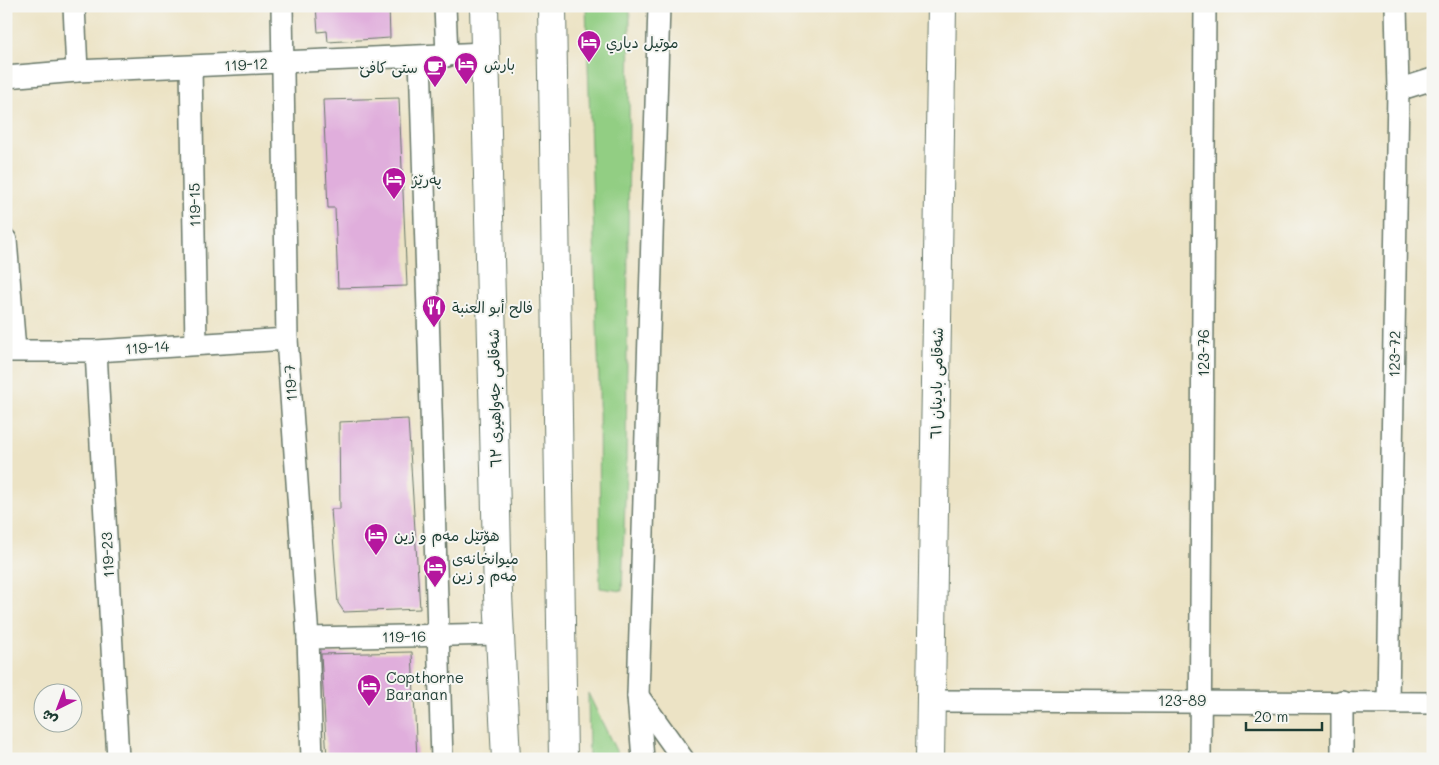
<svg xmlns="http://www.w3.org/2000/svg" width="1439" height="765" viewBox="0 0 1439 765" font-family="Mali,'Playpen Sans Arabic',sans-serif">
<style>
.green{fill:#92ce83;stroke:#58865c}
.building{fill:#e0aedc}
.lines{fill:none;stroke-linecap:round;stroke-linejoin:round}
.street-casing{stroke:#677767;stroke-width:24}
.secondary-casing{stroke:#677767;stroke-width:30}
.primary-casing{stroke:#677767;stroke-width:30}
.street{stroke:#fff;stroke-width:21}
.secondary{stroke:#fff;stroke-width:28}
.primary{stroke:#fff;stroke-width:28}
.labels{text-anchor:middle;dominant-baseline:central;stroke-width:4;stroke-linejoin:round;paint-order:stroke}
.poi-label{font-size:15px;fill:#1f3d34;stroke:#f6f6f2;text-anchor:start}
.street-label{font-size:15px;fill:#1f3d34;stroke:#f6f6f2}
</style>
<rect width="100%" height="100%" fill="#f6f6f2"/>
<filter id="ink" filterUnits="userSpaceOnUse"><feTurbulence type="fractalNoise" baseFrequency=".02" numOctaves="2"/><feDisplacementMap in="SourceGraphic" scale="10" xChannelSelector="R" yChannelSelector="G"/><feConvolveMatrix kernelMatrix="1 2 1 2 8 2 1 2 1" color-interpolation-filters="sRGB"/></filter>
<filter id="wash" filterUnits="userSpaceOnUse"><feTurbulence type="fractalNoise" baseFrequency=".0096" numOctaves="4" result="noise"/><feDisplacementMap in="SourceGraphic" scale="20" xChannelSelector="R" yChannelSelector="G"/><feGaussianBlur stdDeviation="1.12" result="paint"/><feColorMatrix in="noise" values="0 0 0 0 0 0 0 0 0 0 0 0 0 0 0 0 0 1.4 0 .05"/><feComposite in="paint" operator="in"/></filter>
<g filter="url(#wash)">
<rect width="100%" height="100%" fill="#ece3c5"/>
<g class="green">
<path d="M586,6H630L626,472L622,591L600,588L599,381Z"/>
<path d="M588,693L620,759H589Z"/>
</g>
<g id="blocks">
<g class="building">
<path d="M316,6H389L390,38L328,42L327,31L318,32Z"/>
<path d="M399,98L407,286L338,288L335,208H328L323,100Z"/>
<path d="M408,419L420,609L344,612L338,603L331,509H340L339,422Z"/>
<path d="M412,652L417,759H327L321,654Z"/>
</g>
</g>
</g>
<g filter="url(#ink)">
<use href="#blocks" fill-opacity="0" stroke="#677767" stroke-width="1"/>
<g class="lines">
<g class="street-casing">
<g id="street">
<path d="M74,6L77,71"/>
<path d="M282,6L287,339L308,638L312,759"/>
<path d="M445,6L447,56"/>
<path d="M420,57L442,759"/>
<path d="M191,67L196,344"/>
<path d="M6,77L77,71L485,53"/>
<path d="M1398,90L1433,79"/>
<path d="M6,240L15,350"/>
<path d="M6,351H96L287,339"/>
<path d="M96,351L118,759"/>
<path d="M308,638L500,634"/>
<path d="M638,696L683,759"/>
<path d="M931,701L1433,703"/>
<path d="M1388,702L1398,90L1396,6"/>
<path d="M643,759L638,696L659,6"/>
<path d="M1200,759L1205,6"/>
<path d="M1342,759V701"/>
</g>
</g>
<g class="secondary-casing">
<path id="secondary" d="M930,759L942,6"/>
</g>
<g class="primary-casing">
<g id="primary">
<path d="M484,6L498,595L506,759"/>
<path d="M552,6L563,759"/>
</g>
</g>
<use href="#street" class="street"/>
<use href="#secondary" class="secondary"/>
<use href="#primary" class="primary"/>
</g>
</g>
<defs>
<g id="hotel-pin" transform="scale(1.25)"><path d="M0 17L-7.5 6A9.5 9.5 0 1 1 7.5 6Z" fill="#b5179e" stroke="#f6f6f2"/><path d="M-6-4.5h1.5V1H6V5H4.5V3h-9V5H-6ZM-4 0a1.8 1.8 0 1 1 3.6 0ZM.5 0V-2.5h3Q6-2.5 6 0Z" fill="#fff"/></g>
<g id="cafe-pin" transform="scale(1.25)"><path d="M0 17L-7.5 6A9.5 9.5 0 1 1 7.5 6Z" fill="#b5179e" stroke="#f6f6f2"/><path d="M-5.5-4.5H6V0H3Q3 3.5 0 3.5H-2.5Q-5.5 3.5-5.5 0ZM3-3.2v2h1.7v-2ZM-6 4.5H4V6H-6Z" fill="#fff"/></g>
<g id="restaurant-pin" transform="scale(1.25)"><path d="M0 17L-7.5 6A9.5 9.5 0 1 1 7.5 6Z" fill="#b5179e" stroke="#f6f6f2"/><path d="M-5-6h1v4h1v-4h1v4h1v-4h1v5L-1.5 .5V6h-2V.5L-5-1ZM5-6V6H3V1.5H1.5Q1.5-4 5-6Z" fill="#fff"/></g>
</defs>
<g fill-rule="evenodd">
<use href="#hotel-pin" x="589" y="42"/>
<use href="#hotel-pin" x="466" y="64"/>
<use href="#cafe-pin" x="435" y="67"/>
<use href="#hotel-pin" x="394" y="179"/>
<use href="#restaurant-pin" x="434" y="307"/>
<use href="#hotel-pin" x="376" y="535"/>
<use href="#hotel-pin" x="435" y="567"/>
<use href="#hotel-pin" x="369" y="686"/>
</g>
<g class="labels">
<g class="poi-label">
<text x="606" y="42">موتيل دياري</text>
<text x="484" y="64">بارش</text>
<text x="418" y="67" text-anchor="end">ستی کافێ</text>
<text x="412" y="179">پەرێژ</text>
<text x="452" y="307">فالح أبو العنبة</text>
<text x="394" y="535">هۆتێل مەم و زین</text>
<text x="452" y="558">میوانخانەی<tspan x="452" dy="17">مەم و زین</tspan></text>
<text x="386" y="677">Copthorne<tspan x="386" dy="17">Baranan</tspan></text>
</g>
<g class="street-label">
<text transform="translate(246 64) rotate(-3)">119-12</text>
<text transform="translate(194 205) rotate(-91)">119-15</text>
<text transform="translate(147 347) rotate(-4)">119-14</text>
<text transform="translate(1203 353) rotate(-90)">123-76</text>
<text transform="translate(1394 354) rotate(-89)">123-72</text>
<text transform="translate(290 383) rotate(-94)">119-7</text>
<text transform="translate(936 383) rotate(-89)">شەقامی بادینان ٦١</text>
<text transform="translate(494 398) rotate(-91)">شەقامی جەواهیری ٦٣</text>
<text transform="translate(107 555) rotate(-93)">119-23</text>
<text transform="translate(404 636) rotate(-1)">119-16</text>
<text x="1182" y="700">123-89</text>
</g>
</g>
<rect width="1439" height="765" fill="none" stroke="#f6f6f2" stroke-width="25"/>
<g transform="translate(58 708) rotate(222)"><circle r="24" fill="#f6f6f2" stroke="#a0aca6"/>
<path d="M0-4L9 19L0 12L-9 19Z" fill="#b5179e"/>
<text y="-8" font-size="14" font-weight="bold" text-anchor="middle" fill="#1f3d34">ش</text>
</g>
<path d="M1246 722v8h76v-8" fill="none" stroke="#1f3d34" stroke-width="2.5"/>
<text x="1254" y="722" font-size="15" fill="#1f3d34" stroke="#f6f6f2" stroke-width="4" paint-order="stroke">20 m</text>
</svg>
